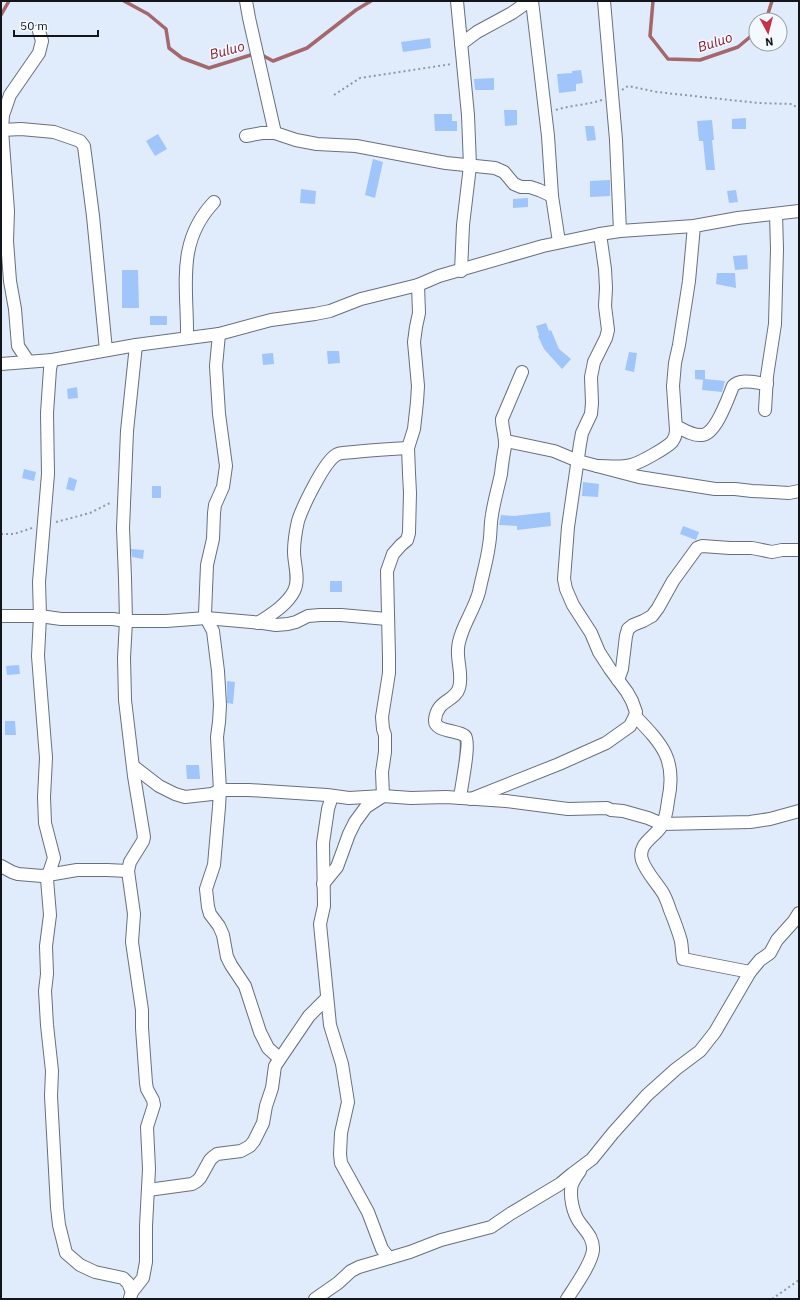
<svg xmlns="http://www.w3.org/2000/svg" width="800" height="1300" viewBox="0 0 800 1300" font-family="'IBM Plex Sans',sans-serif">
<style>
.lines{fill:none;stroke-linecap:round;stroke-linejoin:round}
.stream{stroke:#a4676b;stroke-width:3.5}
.building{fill:#a0c5fa}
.minor-casing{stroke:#67707e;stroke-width:14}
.path{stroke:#9098a4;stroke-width:2;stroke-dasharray:2 3;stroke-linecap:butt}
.minor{stroke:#fff;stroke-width:12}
.labels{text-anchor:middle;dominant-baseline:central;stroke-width:3;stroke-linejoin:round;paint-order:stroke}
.water-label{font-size:14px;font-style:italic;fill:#87202f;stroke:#f4f8ff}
</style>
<rect width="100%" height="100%" fill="#e0ebfb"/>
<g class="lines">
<g class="stream">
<path d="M124,1L148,14L166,29L169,48L182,58L209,68L254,54"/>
<path d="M653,1L650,36L668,59L700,60L738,47L756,32"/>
<path d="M1,15L9,1"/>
<path d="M766,20L772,1"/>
<path d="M260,54L273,61L307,48L356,10L371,1"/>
</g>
</g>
<g class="building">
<path d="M430,38L431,48L403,52L401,42Z"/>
<path d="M581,70L583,83L576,84V91L559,93L557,74L572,73V71Z"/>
<path d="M494,78V90H475L474,79Z"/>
<path d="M504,110H517V125L505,126Z"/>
<path d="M434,114H452V121H457V131H435Z"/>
<path d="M746,118V129H732V119Z"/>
<path d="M712,120L714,140H712L715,170H706L703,141H699L697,121Z"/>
<path d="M585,126H594L596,140L587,141Z"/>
<path d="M158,134L167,149L155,156L146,141Z"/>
<path d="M373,159L383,162L375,198L365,195Z"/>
<path d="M610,180V196L590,197V181Z"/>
<path d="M301,189L316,191L315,204L300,203Z"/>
<path d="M736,190L738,202L729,203L727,191Z"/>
<path d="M528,198V207L513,208V199Z"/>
<path d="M747,255L748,269L735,270L733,256Z"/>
<path d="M122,270H138L139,308H122Z"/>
<path d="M717,273H735L736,288L716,284Z"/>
<rect x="150" y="316" width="17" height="9"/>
<path d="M546,323L549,331L551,330L559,349L571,359L562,369L544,349L538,336L539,335L536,326Z"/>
<path d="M327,351H339L340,363L328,364Z"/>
<path d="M629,352L637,353L634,372L625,370Z"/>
<path d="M273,353L274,364L263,365L262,354Z"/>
<path d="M695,370H705V379L725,381L722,392L702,390L703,380L695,379Z"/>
<path d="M77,387L78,398L68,399L67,389Z"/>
<path d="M24,469L36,472L34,481L22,478Z"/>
<path d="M69,477L77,480L74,491L66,489Z"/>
<path d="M583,482L599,484L598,497L582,496Z"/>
<rect x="152" y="486" width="9" height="12"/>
<path d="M550,512L551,526L517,530V526L499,525L501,515L514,516Z"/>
<path d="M683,526L699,532L696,540L680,534Z"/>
<path d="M131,549L144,550L143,559L132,557Z"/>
<rect x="330" y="581" width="12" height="11"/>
<path d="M19,665L20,674L7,675L6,666Z"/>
<path d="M227,681L235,682L233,704L227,703Z"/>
<path d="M5,721H15L16,735H5Z"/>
<path d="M186,765H199L200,779H187Z"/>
</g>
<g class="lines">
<g class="minor-casing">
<g id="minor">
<path d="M246,1L249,18L275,133"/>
<path d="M457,1L468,115L470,166L463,225L461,271"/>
<path d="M532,1L548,136L552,196L559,242"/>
<path d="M604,1L616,140L620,231"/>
<path d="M461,44L477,32L512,13L529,1"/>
<path d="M2,130L21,129L54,132L80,141L84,146L93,216L106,350"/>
<path d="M246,136L262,133H275L296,140L317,144L356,146L446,163L495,168L504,172L514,184L521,187H530L539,190L552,196"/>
<path d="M219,334L216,366L219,414L226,466L223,487L215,505L214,513L213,539L207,565L205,614L206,618L213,631L218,671L220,705L219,722L217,737L220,790L219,807L214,865L206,889L208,907L210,914L219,926L223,935L227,957L231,965L245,986L260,1032L268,1048L279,1058"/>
<path d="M187,338C188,288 175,243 214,202"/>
<path d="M52,360L50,369L47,413L48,474L39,582L40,616L38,656L46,758L44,797L45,823L54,858L47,879L50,915L46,946L47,974L45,991L47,1025L52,1071L51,1096L57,1207L59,1225L66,1253L80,1265L95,1272L123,1278L128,1283L132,1292"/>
<path d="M28,361L18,346L15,309L10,281L7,241L8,211L2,130L3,115L10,95L39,53L42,41L39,31"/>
<path d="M1,364L52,360L136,345L219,334L271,320L315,314L330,311L361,299L418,285L439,276L543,246L600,234L620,231L694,226L738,218L799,211"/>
<path d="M765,410L767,376L775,324L777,249L776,214"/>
<path d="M676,426C684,430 693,436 702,435C716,434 728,398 733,386C741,378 756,383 767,384"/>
<path d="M506,441L554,451L578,461L639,477L715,489H735L752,491L773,492L789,493L799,491"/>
<path d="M597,466C608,466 621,468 631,465C640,463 666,448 672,442C675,438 676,435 676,430L673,386L675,363L679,345L689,281L694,226"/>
<path d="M1,616H40L61,619H113L126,621H166L206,618L263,623L276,625L288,624L296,622L308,616L320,615H341L387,619"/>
<path d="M258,623C270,615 287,605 294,591C300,579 294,564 294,552C294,542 296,530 298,521C302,508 324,462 336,455C341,452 348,453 354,452C372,450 390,449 408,448"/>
<path d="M618,680L622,669L626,636L628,629L633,625L643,621L652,616L658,608L673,581L697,548L702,546L730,548H752L772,552L782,550H799"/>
<path d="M635,716C663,745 677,760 668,801C667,809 666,818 662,825C656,837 637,843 642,860C646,872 656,882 663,893C666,898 668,904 670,910C674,920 678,930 681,941C682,947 682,953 683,959L750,972"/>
<path d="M133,766L159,786L175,794L185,797L212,794L220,790H249L327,795L349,798L383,796L411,798L446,797L506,801L568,809L607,808L611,810L623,811L648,818L662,824L750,822L770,819L799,811"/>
<path d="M332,796L328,809L323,843L324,906L320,924L330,1025L342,1064L348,1102L341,1133L340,1154L341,1163L368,1212L382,1249L389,1258"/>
<path d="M460,798C461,788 471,741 465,736C458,730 434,732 435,720C437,699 455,702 459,688C463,676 457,662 458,649C459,630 474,611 479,592C482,577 487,561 489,545C491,535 490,525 492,515C494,501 498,488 501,474C502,465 503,456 505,447C506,437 502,429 502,419L522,372"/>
<path d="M471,799L559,764L606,743L630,726L635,716L636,712L632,701L627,692L610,669L599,652L591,633L573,605L566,589L564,579L568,527L580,444L582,433L591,414L592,403L591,377L594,362L606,338L608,330L605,306L606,288L605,269L600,234"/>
<path d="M1,866L12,872L18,874L42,876L77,870H107L128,871"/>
<path d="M323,884L337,867L349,834L355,822L366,807L383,796L382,772L385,752V735L383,729L382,717L389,673V657L387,571L393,554L401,545L407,540L409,533L410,493L409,473L408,448L414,429L417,402L418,386L414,342L416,327L419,313L418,285"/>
<path d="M148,1190L192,1184L197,1181L200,1178L210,1160L213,1157L217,1154L241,1151L250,1146L254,1141L263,1123L266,1106L272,1088L275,1066L309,1016L327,998"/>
<path d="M130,1298L132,1292L143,1278L146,1262V1226L149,1169L147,1127L154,1105L153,1100L147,1089L146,1083L142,1028V1010L132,942L134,914L128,871L130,862L143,841L144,837L134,776L125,700L124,658L126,621L125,578L123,528L127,431L136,345"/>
<path d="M315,1299L338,1283L351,1271L359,1267L410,1252L441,1240L491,1227L510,1214L560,1184L572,1174L592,1159L613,1133L647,1095L676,1069L700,1051L715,1032L750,972L760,960L770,953L777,940L794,921L799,913"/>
<path d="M567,1299C574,1288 592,1263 593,1250C594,1239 586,1231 580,1223C573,1214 569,1196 572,1184C574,1180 577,1175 580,1171"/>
</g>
</g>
<g class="path">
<path d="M622,90L628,86L657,92L758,103L792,104L799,109"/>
<path d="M334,95L360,78L452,64"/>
<path d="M556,110C571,105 587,105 602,100"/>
<path d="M56,522L90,513L112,502"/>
<path d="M1,534H14L32,528"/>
<path d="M772,1299L799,1280"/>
</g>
<use href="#minor" class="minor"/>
</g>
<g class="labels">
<g class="water-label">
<text transform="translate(715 42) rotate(-18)">Buluo</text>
<text transform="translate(227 50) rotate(-15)">Buluo</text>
</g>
</g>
<rect width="800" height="1300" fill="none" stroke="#12161b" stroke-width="4"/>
<g transform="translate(768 32) rotate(173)"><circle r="19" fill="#f4f8ff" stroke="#9a9ea4"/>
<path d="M0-3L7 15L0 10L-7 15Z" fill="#c43348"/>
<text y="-6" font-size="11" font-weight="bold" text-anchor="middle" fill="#12161b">N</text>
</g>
<path d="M14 30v6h84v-6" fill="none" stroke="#12161b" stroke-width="2"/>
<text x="20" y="30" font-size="12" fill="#12161b" stroke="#f4f8ff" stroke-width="3" paint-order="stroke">50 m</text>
</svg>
